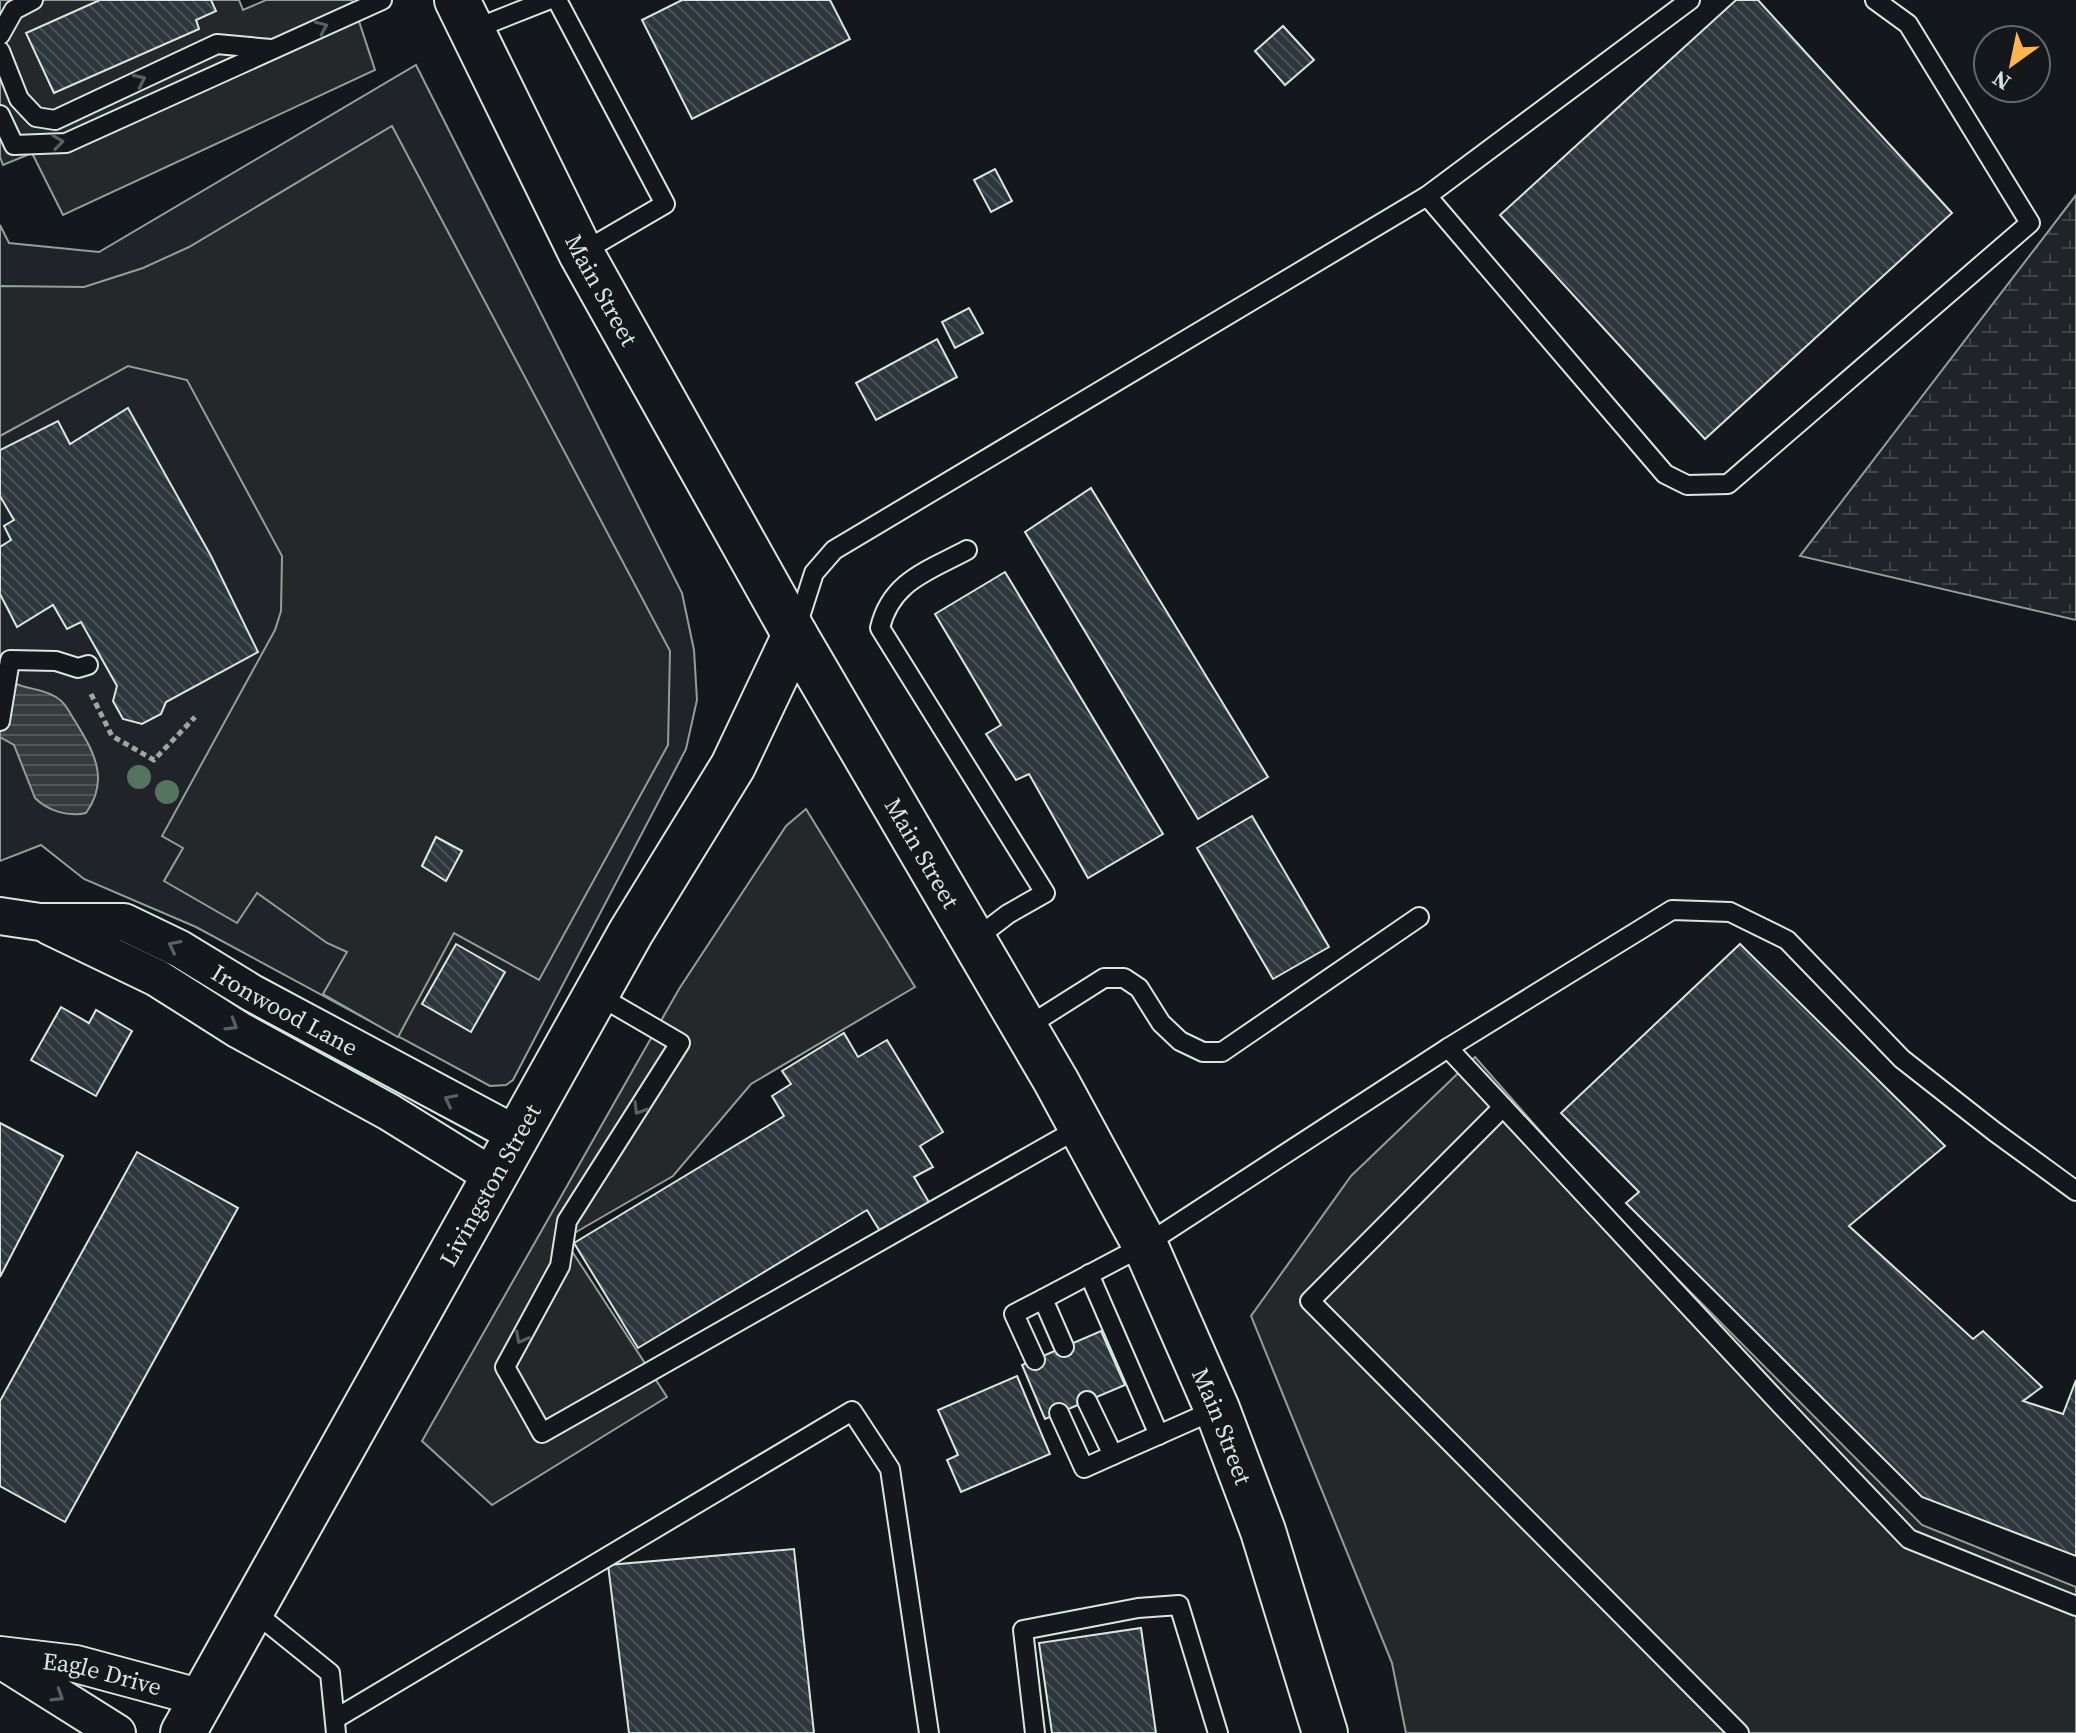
<svg xmlns="http://www.w3.org/2000/svg" width="2076" height="1733" viewBox="0 0 2076 1733" font-family="'Source Serif 4',serif">
<style>
.grass{fill:#202428;stroke:#939e99;stroke-width:2}
.wetland{fill:url(#wetland-marsh);stroke:#939e99;stroke-width:2}
.parking{fill:#24282b;stroke:#939e99;stroke-width:2;fill-rule:evenodd}
.water{fill:url(#water-rules);stroke:#939e99;stroke-width:2}
.building{fill:url(#building-back-hatch);stroke:#d8e6dc;stroke-width:2}
.lines{fill:none;stroke-linecap:round;stroke-linejoin:round}
.lane-casing{stroke:#d8e6dc;stroke-width:22}
.street-casing{stroke:#d8e6dc;stroke-width:40}
.secondary-casing{stroke:#d8e6dc;stroke-width:48}
.path{stroke:#9da8a2;stroke-width:5;stroke-dasharray:6 4;stroke-linecap:butt}
.lane{stroke:#14181c;stroke-width:18}
.street{stroke:#14181c;stroke-width:36}
.secondary{stroke:#14181c;stroke-width:44}
.tree{fill:#55745f}
.oneway{stroke:#59605f}
.labels{text-anchor:middle;dominant-baseline:central;stroke-width:6;stroke-linejoin:round;paint-order:stroke}
.street-label{font-size:24px;fill:#d8e6dc;stroke:#14181c}
</style>
<defs>
<pattern id="wetland-marsh" width="20" height="14" patternUnits="userSpaceOnUse" patternTransform="scale(2)"><rect width="20" height="14" fill="#202428"/><path d="M1 5h8M5 5V1M11 12h8M15 12V8" fill="none" stroke="#404447"/></pattern>
<pattern id="water-rules" width="6" height="5" patternUnits="userSpaceOnUse" patternTransform="scale(2)"><rect width="6" height="5" fill="#363b3e"/><path d="M0 2.5h6" fill="none" stroke="#525759"/></pattern>
<pattern id="building-back-hatch" width="6" height="6" patternUnits="userSpaceOnUse" patternTransform="scale(2)"><rect width="6" height="6" fill="#2c363c"/><path d="M-1 5l2 2M0 0l6 6M5-1l2 2" fill="none" stroke="#4a5358"/></pattern>
</defs>
<rect width="100%" height="100%" fill="#14181c"/>
<path class="grass" d="M416,65L682,593L694,650L697,700L686,749L513,1080L506,1085L490,1086L196,927L84,879L41,845L0,861V225L9,243L99,252Z"/>
<path class="wetland" d="M2076,195V620L1800,556Z"/>
<g class="parking">
<path d="M0,0H100L27,33L54,93L199,29L196,20L211,0H239L243,10L266,0H352L375,70L63,215L32,153L3,165L0,157Z"/>
<path d="M392,126L670,651L668,745L539,980L454,933L398,1037L323,994L347,952L327,943L257,893L237,923L164,881L183,848L162,836L275,630L281,611L282,556L187,380L128,366L0,436V286L84,287L143,268L189,247ZM436,837L462,851L446,880L422,866Z"/>
<path d="M806,809L915,987L751,1084L673,1176L564,1239L667,1397L492,1505L422,1441L679,989L786,826Z"/>
<path d="M1475,1057L1612,1213L1922,1525L2076,1587V1733H1406L1392,1663L1251,1316L1351,1176Z"/>
</g>
<path class="water" d="M0,673C20,692 36,685 56,697C66,703 69,712 75,721C94,752 110,780 86,813C68,817 48,811 35,798L14,745L0,737Z"/>
<g class="building">
<path d="M100,0H211L216,11L196,20L199,29L54,93L26,33Z"/>
<path d="M682,0H830L850,39L692,119L642,20Z"/>
<path d="M1736,0H1758L1952,213L1705,439L1500,215Z"/>
<path d="M1283,26L1314,60L1285,85L1255,51Z"/>
<path d="M995,169L1012,201L991,212L974,180Z"/>
<path d="M969,308L983,333L955,348L942,322Z"/>
<path d="M937,339L957,377L876,420L856,383Z"/>
<path d="M128,408L211,556L258,652L166,702L161,714L142,724L123,719L113,701L117,686L81,622L67,629L53,605L17,627L0,594V547L11,540L4,526L14,520L0,496V450L58,421L70,444Z"/>
<path d="M1091,488L1268,777L1198,819L1025,532Z"/>
<path d="M1005,572L1163,834L1088,878L1029,774L1016,780L986,734L1001,725L935,614Z"/>
<path d="M1252,816L1329,947L1273,979L1197,848Z"/>
<path d="M436,837L462,851L446,881L422,866Z"/>
<path d="M456,944L505,972L471,1032L422,1004Z"/>
<path d="M1740,944L1945,1146L1849,1226L1973,1339L1983,1331L2042,1387L2023,1401L2063,1414L2076,1380V1556L1922,1497L1626,1203L1639,1192L1561,1113Z"/>
<path d="M61,1007L89,1023L96,1010L132,1031L96,1096L31,1060Z"/>
<path d="M844,1033L858,1057L887,1040L943,1132L920,1146L933,1167L914,1177L930,1204L881,1233L867,1210L638,1348L574,1243L784,1116L772,1096L791,1084L782,1071Z"/>
<path d="M0,1123L63,1156L0,1277Z"/>
<path d="M137,1152L238,1208L65,1522L0,1486V1401Z"/>
<path d="M1101,1331L1125,1385L1045,1419L1022,1365Z"/>
<path d="M1017,1376L1050,1454L961,1492L947,1460L958,1455L938,1410Z"/>
<path d="M794,1549L814,1733H629L608,1565Z"/>
<path d="M1141,1628L1156,1733H1052L1039,1643Z"/>
</g>
<g class="lines">
<g class="lane-casing">
<g id="lane">
<path d="M557,0L665,204L581,253"/>
<path d="M472,30L548,0"/>
<path d="M0,35L14,10L33,0"/>
<path d="M0,51L19,99L36,117L55,120L217,44L271,49"/>
<path d="M0,115L14,145L66,143L382,0"/>
<path d="M1427,196L1665,474L1687,485L1728,484L2030,223L1908,24L1875,0"/>
<path d="M967,550C928,571 891,581 880,628L1045,893L1008,914L974,940"/>
<path d="M797,626L814,573L834,550L1427,196L1690,0"/>
<path d="M0,721L10,660L56,661L78,668L88,665"/>
<path d="M596,994L680,1043L567,1221L560,1266L505,1367L542,1433L1081,1127"/>
<path d="M1025,1028L1104,978H1124L1139,988L1161,1023L1180,1041L1203,1052H1222L1419,917"/>
<path d="M1448,1048L1781,1405L1909,1539L2076,1606"/>
<path d="M1503,1107L1310,1301L1739,1733"/>
<path d="M1089,1274L1159,1435"/>
<path d="M1064,1347L1043,1299L1145,1245L1448,1048L1672,910L1730,912L1787,940L1902,1059L1995,1132L2076,1191"/>
<path d="M1035,1360L1014,1314L1043,1299"/>
<path d="M1087,1401L1113,1455L1217,1409"/>
<path d="M1059,1413L1084,1468L1113,1455"/>
<path d="M252,1610L330,1673L336,1733"/>
<path d="M335,1719L852,1411L890,1469L929,1733"/>
<path d="M1035,1733L1023,1630L1138,1608L1179,1605L1218,1733"/>
</g>
</g>
<g class="street-casing">
<g id="street">
<path id="s1" d="M0,916L40,922H124L180,949L252,993L519,1136"/>
<path d="M49,926L157,978L239,1030L389,1112L494,1177"/>
<path id="s2" d="M0,1655L76,1664L202,1698"/>
<path d="M1,1660L117,1733"/>
</g>
</g>
<g class="secondary-casing">
<g id="secondary">
<path id="s3" d="M457,0L581,253L795,635L1056,1081L1145,1245L1217,1409L1263,1531L1325,1733"/>
<path id="s4" d="M183,1733L631,932L733,766L795,635"/>
</g>
</g>
<path class="path" d="M91,694L112,736L154,760L195,717"/>
<use href="#lane" class="lane"/>
<use href="#street" class="street"/>
<use href="#secondary" class="secondary"/>
</g>
<g class="tree">
<circle cx="139" cy="777" r="12"/>
<circle cx="167" cy="792" r="12"/>
</g>
<defs><path id="oneway-chevron" d="M-2-3.5L2.5 0L-2 3.5" fill="none" stroke-width="1.6" stroke-linecap="round" stroke-linejoin="round" transform="scale(2)"/></defs>
<g class="oneway">
<use href="#oneway-chevron" transform="translate(322 27) rotate(-24)"/>
<use href="#oneway-chevron" transform="translate(140 80) rotate(-25)"/>
<use href="#oneway-chevron" transform="translate(58 142) rotate(-8)"/>
<use href="#oneway-chevron" transform="translate(174 946) rotate(-153)"/>
<use href="#oneway-chevron" transform="translate(232 1025) rotate(32)"/>
<use href="#oneway-chevron" transform="translate(450 1100) rotate(-153)"/>
<use href="#oneway-chevron" transform="translate(639 1109) rotate(122)"/>
<use href="#oneway-chevron" transform="translate(521 1338) rotate(118)"/>
<use href="#oneway-chevron" transform="translate(58 1696) rotate(32)"/>
</g>
<g class="labels">
<g class="street-label">
<text stroke="none"><textPath href="#s3" startOffset="324">Main Street</textPath></text>
<text stroke="none"><textPath href="#s3" startOffset="972">Main Street</textPath></text>
<text stroke="none"><textPath href="#s1" startOffset="308">Ironwood Lane</textPath></text>
<text stroke="none"><textPath href="#s4" startOffset="628">Livingston Street</textPath></text>
<text stroke="none"><textPath href="#s3" startOffset="1620">Main Street</textPath></text>
<text stroke="none"><textPath href="#s2" startOffset="104">Eagle Drive</textPath></text>
</g>
</g>
<g transform="translate(2012 64) rotate(213)"><circle r="38" fill="#14181c" stroke="#626a69" stroke-width="2"/>
<path d="M0-6L14 30L0 20L-14 30Z" fill="#ffb74d"/>
<text y="-12" font-size="22" font-weight="bold" text-anchor="middle" fill="#d8e6dc">N</text>
</g>
</svg>
